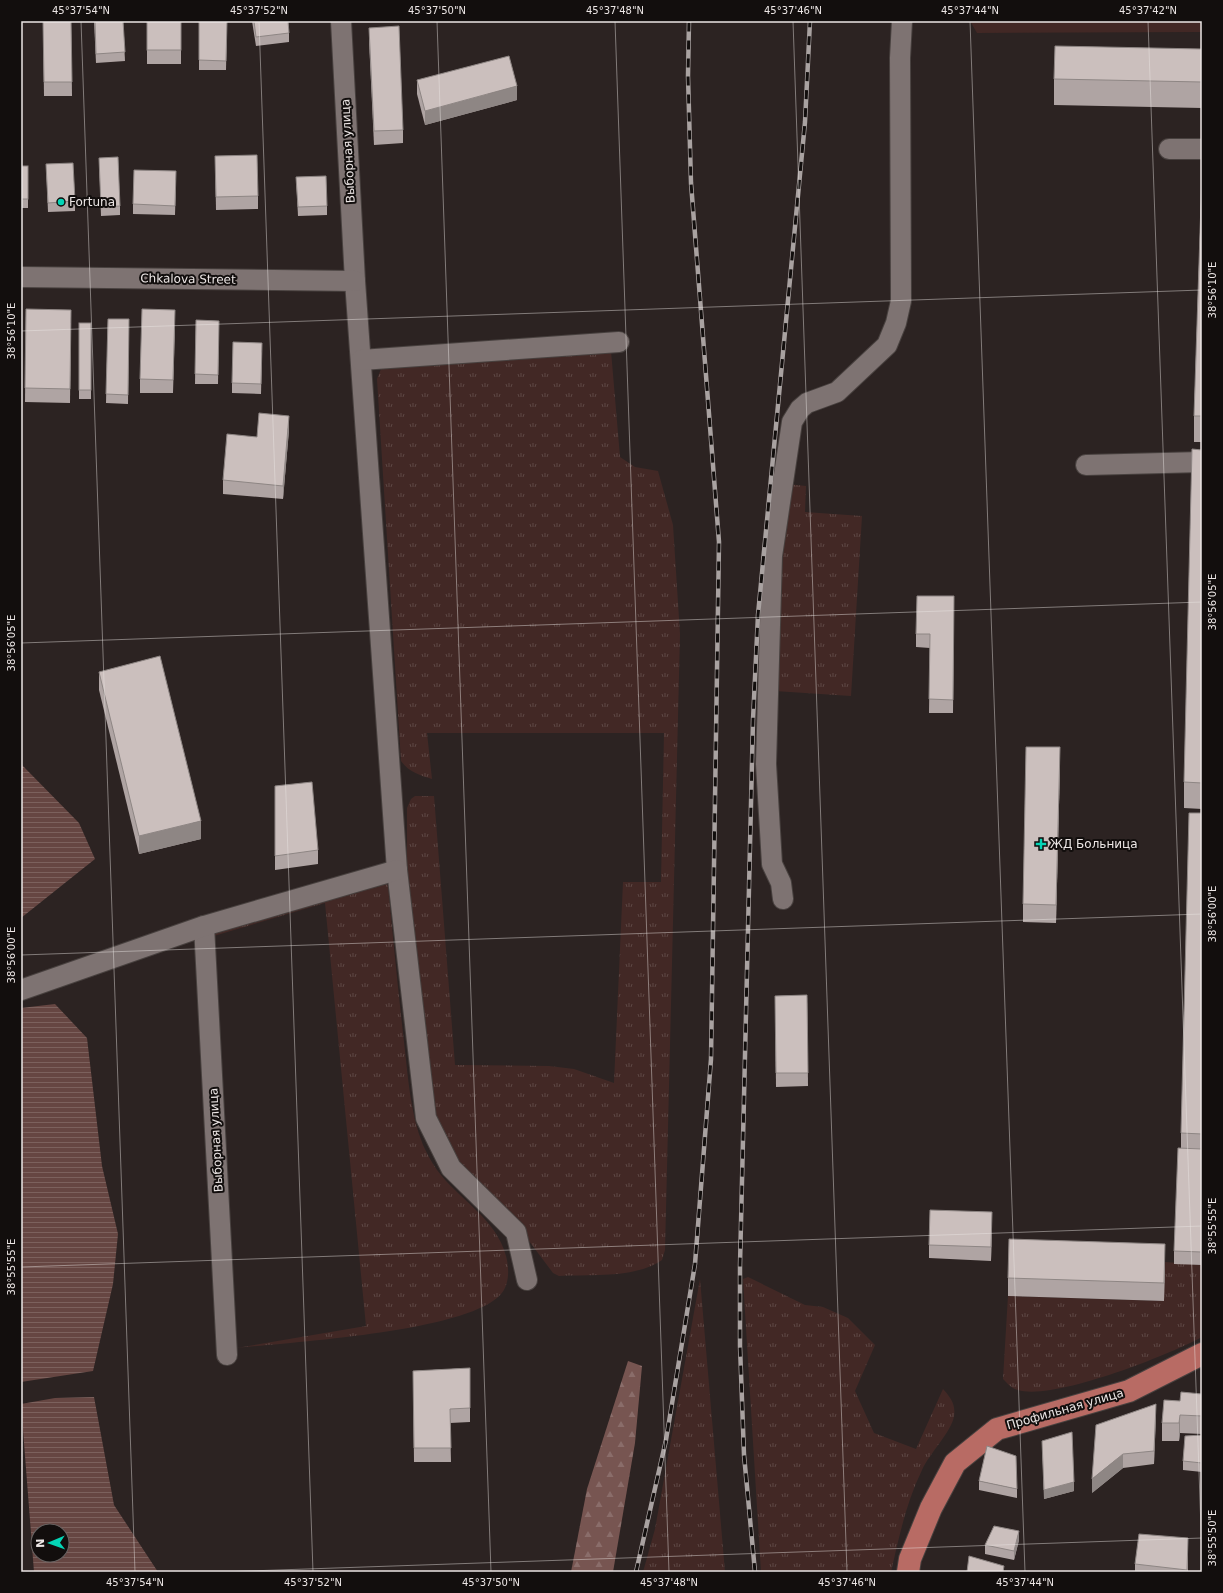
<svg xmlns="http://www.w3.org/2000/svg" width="1223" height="1593" viewBox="0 0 1223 1593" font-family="'DejaVu Sans',sans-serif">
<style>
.grass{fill:url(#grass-tufts)}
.forest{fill:url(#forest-firs)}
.pitch{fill:#422825}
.water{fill:url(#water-rules);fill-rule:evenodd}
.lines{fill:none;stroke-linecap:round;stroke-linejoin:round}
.street-casing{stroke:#48413f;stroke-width:22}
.primary-casing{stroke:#48413f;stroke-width:24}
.street{stroke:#7e7372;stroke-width:20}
.primary{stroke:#b86b64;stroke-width:22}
.rail-casing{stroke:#a9a2a1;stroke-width:4.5}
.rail{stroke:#120e0d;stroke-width:3;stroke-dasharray:9;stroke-linecap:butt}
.wall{fill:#afa4a3}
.shaded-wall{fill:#8e8684}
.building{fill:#cbbfbd;stroke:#8e8684}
.ticks{fill:none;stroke:#ece6e5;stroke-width:1;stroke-opacity:0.45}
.poi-dot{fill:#04d5b6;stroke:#120e0d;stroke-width:1.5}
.labels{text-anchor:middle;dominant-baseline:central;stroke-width:4;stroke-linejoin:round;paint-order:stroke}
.street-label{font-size:12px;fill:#ece6e5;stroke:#120e0d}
.poi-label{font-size:12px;fill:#ece6e5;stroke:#120e0d;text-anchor:start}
.neatline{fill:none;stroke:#ece6e5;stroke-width:1.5}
.ticks-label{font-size:10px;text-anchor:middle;fill:#ece6e5}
</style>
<defs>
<pattern id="grass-tufts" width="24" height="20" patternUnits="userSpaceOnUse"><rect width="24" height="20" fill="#422825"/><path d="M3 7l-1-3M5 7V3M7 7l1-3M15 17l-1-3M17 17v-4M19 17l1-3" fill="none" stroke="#5d4744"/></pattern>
<pattern id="forest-firs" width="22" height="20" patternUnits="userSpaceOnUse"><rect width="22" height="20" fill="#775551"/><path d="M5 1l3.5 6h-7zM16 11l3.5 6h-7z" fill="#8a6d6a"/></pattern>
<pattern id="water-rules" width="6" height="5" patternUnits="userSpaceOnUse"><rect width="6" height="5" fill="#664642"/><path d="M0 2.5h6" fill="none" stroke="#7c615d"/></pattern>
</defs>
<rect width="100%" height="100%" fill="#2c2322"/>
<g class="grass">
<path d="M611,351L620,457L635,467L658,471L673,525L680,634L665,1250L662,1260C634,1279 591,1274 559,1276L553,1273L520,1229L471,1183L435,1129L407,876V808L411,799L415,796H434L455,1065L549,1066L574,1069L614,1083L623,882H661L664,733H427L432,779C419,775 409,772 401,761L377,379L381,369L386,366Z"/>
<path d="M787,484L806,486L805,512L862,516L851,696L775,691Z"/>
<path d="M384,883L388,885C393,938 398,990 404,1042C408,1076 410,1113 423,1145C427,1153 431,1162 437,1170C458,1199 496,1218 506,1256C509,1267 510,1284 501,1294C468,1332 291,1342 237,1348L366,1326L325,903L207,938L208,934Z"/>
<path d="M1165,1262L1202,1265V1337C1169,1355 1053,1401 1018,1390C1011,1388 1008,1384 1003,1379L1008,1296L1163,1301Z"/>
<path d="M748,1277L805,1305L823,1307L848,1318L875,1345L855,1391L874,1433L916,1449L943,1389C950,1397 956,1404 954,1416C952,1431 929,1454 922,1470C906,1503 899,1537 891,1572H761L743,1279Z"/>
<path d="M700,1279L725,1572H643L655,1529Z"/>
</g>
<path class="forest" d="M628,1361L642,1366L635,1443L613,1572H571L587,1489Z"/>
<path class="pitch" d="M970,21H1202V32L977,33Z"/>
<g class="water">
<path d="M21,764L79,823L95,859L21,918Z"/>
<path d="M55,1004L87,1038L102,1166L118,1234L113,1284L93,1371L21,1382V1008Z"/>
<path d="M94,1397L114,1505L158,1572H34L21,1404L55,1398ZM38,1531H62V1555H38Z"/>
</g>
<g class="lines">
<g class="street-casing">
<g id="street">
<path d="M341,21L355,281L397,870L426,1118L451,1168L516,1232L527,1280"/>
<path d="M1169,149H1202"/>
<path d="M21,277L355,281"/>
<path d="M361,360L619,342"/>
<path d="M1086,465L1202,462"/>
<path d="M783,899L781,883L772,864L766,764L772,556L792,422L800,409L807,403L837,392L887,345L896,323L901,301L900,58L902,21"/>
<path d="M204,926L227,1355"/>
<path d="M21,990L204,926L397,870"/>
</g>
</g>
<g class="primary-casing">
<path id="primary" d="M908,1572L910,1559L931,1508L955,1463L997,1429L1129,1391L1202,1354"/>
</g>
<use href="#street" class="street"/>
<use href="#primary" class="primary"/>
<g class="rail-casing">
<g id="rail">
<path d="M636,1572L666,1440L695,1264L711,1059L719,542L691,183L688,76L689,21"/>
<path d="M755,1572L744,1455L740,1346V1265L753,720L758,615L805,122L810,21"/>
</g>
</g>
<use href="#rail" class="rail"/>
</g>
<g class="wall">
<path d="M43,21H71L72,96H44Z"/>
<path d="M94,21H123L125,61L96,63Z"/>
<rect x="147" y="21" width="34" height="43"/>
<path d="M199,21H227L226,70H199Z"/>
<path d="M252,21H288L289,33V42L256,46Z"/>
<path d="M369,28L403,130V143L374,145L369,41Z"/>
<path d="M1202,49V108L1054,105V79Z"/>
<path d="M417,80L517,100L425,125L417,94Z"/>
<path d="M215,156L258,196V209L216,210Z"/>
<path d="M99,158L120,206V215L101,216Z"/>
<path d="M46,164L75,201V211L48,212Z"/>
<rect x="21" y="166" width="7" height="42"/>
<path d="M1202,172V442H1194V416Z"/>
<path d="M296,177L327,206V215L298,216Z"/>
<path d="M176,180L175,215L133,214V204Z"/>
<path d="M26,309L71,323L70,403L25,402Z"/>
<path d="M108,319H129L128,404L106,403Z"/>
<path d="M196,320L219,321L218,384H195Z"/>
<rect x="79" y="323" width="12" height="76"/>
<path d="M175,324L173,393H140V379Z"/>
<path d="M262,352L261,394L232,393V383Z"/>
<path d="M289,430L283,499L223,494V480L257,437Z"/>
<path d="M1202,450V809L1184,808V782Z"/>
<path d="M954,596L953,713H929L930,648L916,647V634Z"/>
<path d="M99,672L201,839L139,854L99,690Z"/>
<path d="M1060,765L1056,923L1023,922V904Z"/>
<path d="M275,786L318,850V864L275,870Z"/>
<path d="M1202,813V1265L1174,1264V1251L1181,1148V1133Z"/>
<path d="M807,995L808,1086L776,1087L775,996Z"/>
<path d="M992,1226L991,1261L929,1258V1245Z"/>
<path d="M1165,1262L1164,1301L1008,1296V1278Z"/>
<path d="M470,1368V1422L450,1423L451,1462H414L413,1371Z"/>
<path d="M1202,1394V1434L1180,1433L1179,1441H1162V1423L1180,1401Z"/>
<path d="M1156,1404L1154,1464L1123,1468L1092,1493Z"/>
<path d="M1202,1435V1472L1183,1470V1461Z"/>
<path d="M1042,1441L1074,1491L1044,1499Z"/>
<path d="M979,1481L1017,1489V1498L979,1490Z"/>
<path d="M1188,1538V1572H1135V1564Z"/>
<path d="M1019,1540L1014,1560L985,1554V1545Z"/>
</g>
<g class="shaded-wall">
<path d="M517,86V100L425,125V111Z"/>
<path d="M289,416V430L283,499V486Z"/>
<path d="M1060,747V765L1056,923V905Z"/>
<path d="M201,821V839L139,854V836Z"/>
<path d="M992,1212V1226L991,1261V1247Z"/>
<path d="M1165,1244V1262L1164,1301V1283Z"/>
<path d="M1156,1404V1418L1154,1464V1451Z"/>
<path d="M1180,1415V1433L1179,1441V1423Z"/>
<path d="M1123,1454V1468L1092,1493V1479Z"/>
<path d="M1074,1482V1491L1044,1499V1490Z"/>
<path d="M1019,1531V1540L1014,1560V1551Z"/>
</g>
<g class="building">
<path d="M43,21H71L72,82H44Z"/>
<path d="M95,21H123L125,52L96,54Z"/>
<rect x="147" y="21" width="34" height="29"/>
<path d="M199,21H227L226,61L199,60Z"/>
<path d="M254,21H288L289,33L256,37Z"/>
<path d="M399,26L403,130L374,131L369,28Z"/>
<path d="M1055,46L1202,49V82L1054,79Z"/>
<path d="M509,56L517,86L425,111L417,80Z"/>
<path d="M257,155L258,196L216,197L215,156Z"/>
<path d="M118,157L120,206L101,207L99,158Z"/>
<path d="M73,163L75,201L48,203L46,164Z"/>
<rect x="21" y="166" width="7" height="33"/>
<path d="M134,170L176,171L175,206L133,204Z"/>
<path d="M1202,172V416H1194Z"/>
<path d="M326,176L327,206L298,207L296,177Z"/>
<path d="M26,309L71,310L70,389L25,388Z"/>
<path d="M142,309L175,310L173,380L140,379Z"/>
<path d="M108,319H129L128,395L106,394Z"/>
<path d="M196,320L219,321L218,375L195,374Z"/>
<rect x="79" y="323" width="12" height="67"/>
<path d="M233,342L262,343L261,384L232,383Z"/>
<path d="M259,413L289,416L283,486L223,480L227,434L257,437Z"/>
<path d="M1192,449L1202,450V783L1184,782Z"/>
<path d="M917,596H954L953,700L929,699L930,634H916Z"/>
<path d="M160,656L201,821L139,836L99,672Z"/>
<path d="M1026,747H1060L1056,905L1023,904Z"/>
<path d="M312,782L318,850L275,856V786Z"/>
<path d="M1189,813H1202V1134L1181,1133Z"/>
<path d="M807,995L808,1073H776L775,996Z"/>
<path d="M1178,1148L1202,1149V1252L1174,1251Z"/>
<path d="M930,1210L992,1212L991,1247L929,1245Z"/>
<path d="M1009,1239L1165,1244L1164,1283L1008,1278Z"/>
<path d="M470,1368V1408L450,1409L451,1448H414L413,1371Z"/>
<path d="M1181,1392L1202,1394V1416L1180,1415L1179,1423H1162L1164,1400L1180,1401Z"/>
<path d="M1156,1404L1154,1451L1123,1454L1092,1479L1096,1425Z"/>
<path d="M1072,1432L1074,1482L1044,1490L1042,1441Z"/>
<path d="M1202,1435V1463L1183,1461L1185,1436Z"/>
<path d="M987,1446L1016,1456L1017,1489L979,1481Z"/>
<path d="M994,1526L1019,1531L1014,1551L985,1545Z"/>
<path d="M1139,1534L1188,1538L1187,1570L1135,1564Z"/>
<path d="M969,1556L1004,1566L1003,1572H967Z"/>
</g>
<path class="ticks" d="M81,21L135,1572M259,21L313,1572M437,21L491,1572M615,21L669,1572M793,21L847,1572M970,21L1025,1572M1148,21L1202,1557M21,331L1202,290M21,643L1202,602M21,955L1202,914M21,1267L1202,1226M220,1572L1202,1538"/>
<g class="poi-dot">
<circle cx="61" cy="202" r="4"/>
<path d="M1039 838h4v4h4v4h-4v4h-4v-4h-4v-4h4z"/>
</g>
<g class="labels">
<g class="street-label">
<text transform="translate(348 151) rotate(-93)">Выборная улица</text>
<text transform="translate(188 279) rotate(1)">Chkalova Street</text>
<text transform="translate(216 1140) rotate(-93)">Выборная улица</text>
<text transform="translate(1065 1409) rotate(-16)">Профильная улица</text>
</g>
<g class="poi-label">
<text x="69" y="202">Fortuna</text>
<text x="1050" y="844">ЖД Больница</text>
</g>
</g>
<rect width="1223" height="1593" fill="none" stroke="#120e0d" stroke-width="44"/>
<g transform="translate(50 1543) rotate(268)"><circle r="19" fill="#120e0d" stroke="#696463"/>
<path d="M0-3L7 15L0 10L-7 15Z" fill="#04d5b6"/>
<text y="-6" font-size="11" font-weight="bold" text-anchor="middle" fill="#ece6e5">N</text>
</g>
<rect x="22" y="22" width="1179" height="1549" class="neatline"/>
<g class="ticks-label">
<text x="81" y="14">45°37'54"N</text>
<text x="259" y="14">45°37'52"N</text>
<text x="437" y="14">45°37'50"N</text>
<text x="615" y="14">45°37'48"N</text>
<text x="793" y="14">45°37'46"N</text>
<text x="970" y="14">45°37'44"N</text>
<text x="1148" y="14">45°37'42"N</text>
<text transform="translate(1212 290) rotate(-90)" y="4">38°56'10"E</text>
<text transform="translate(11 331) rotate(-90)" y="4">38°56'10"E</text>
<text transform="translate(1212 602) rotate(-90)" y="4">38°56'05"E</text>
<text transform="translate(11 643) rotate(-90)" y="4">38°56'05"E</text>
<text transform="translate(1212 914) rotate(-90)" y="4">38°56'00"E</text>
<text transform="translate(11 955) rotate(-90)" y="4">38°56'00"E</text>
<text transform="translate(1212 1226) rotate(-90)" y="4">38°55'55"E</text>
<text transform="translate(11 1267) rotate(-90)" y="4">38°55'55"E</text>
<text transform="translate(1212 1538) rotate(-90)" y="4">38°55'50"E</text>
<text x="135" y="1586">45°37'54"N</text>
<text x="313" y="1586">45°37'52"N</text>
<text x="491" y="1586">45°37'50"N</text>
<text x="669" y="1586">45°37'48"N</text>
<text x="847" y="1586">45°37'46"N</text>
<text x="1025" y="1586">45°37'44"N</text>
</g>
</svg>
